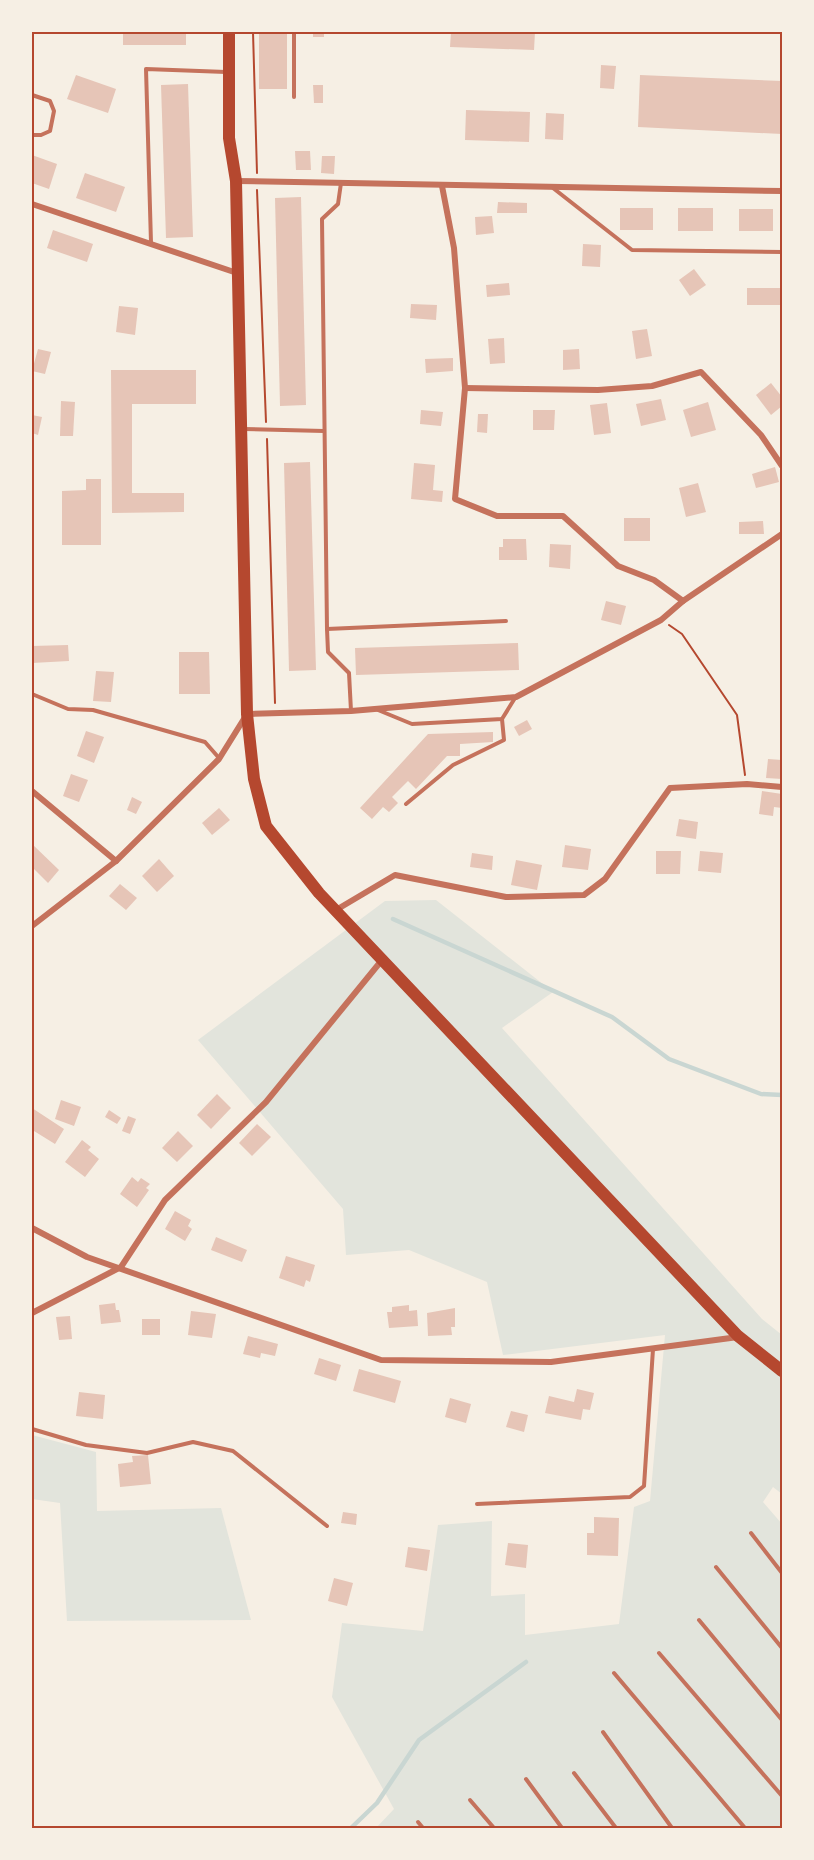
<svg xmlns="http://www.w3.org/2000/svg" width="814" height="1860" viewBox="0 0 814 1860" font-family="'DM Sans',sans-serif">
<style>
.green{fill:#e2e4dc}
.lines{fill:none;stroke-linecap:round;stroke-linejoin:round}
.stream{stroke:#c9d6d2;stroke-width:4.5}
.building{fill:#e6c5b7}
.path{stroke:#b5482f;stroke-width:2}
.service{stroke:#c5725c;stroke-width:4}
.minor{stroke:#c5725c;stroke-width:6}
.secondary{stroke:#b5482f;stroke-width:12}
.neatline{fill:none;stroke:#b5482f;stroke-width:2}
</style>
<rect width="100%" height="100%" fill="#f6efe4"/>
<g class="green">
<path d="M436,900L553,992L502,1028L762,1319L782,1335V1494L773,1487L763,1502L782,1524V1828H376L394,1809L332,1697L342,1623L423,1631L438,1525L492,1521L491,1596L525,1594V1635L619,1624L634,1507L650,1501L665,1335L503,1355L487,1282L409,1250L346,1255L343,1209L198,1040L385,901Z"/>
<path d="M32,1435L96,1452L97,1511L221,1508L251,1620L67,1621L60,1503L32,1499Z"/>
</g>
<g class="lines">
<g class="stream">
<path d="M393,919L612,1017L669,1059L761,1094L782,1095"/>
<path d="M351,1828L377,1803L419,1740L526,1662"/>
</g>
</g>
<g class="building">
<rect x="123" y="32" width="63" height="13"/>
<rect x="259" y="32" width="28" height="57"/>
<rect x="313" y="32" width="11" height="5"/>
<path d="M451,32H535L534,50L450,47Z"/>
<path d="M601,65L616,66L614,89L600,88Z"/>
<path d="M76,75L116,89L108,113L67,99Z"/>
<path d="M640,75L782,81V134L638,127Z"/>
<path d="M188,84L193,237L166,238L161,85Z"/>
<path d="M313,85H323V103H314Z"/>
<path d="M466,110L530,112L529,142L465,140Z"/>
<path d="M546,113L564,114L563,140L545,139Z"/>
<path d="M295,151H310L311,170H296Z"/>
<path d="M32,155L57,164L49,189L32,183Z"/>
<path d="M322,156H335L334,174L321,173Z"/>
<path d="M85,173L125,187L116,212L76,198Z"/>
<path d="M301,197L306,405L280,406L275,198Z"/>
<path d="M498,202L527,203V213H497Z"/>
<rect x="620" y="208" width="33" height="22"/>
<rect x="678" y="208" width="35" height="23"/>
<rect x="739" y="209" width="34" height="22"/>
<path d="M492,216L494,233L476,235L475,217Z"/>
<path d="M53,230L93,244L87,262L47,248Z"/>
<path d="M583,244L601,245L600,267L582,266Z"/>
<path d="M694,269L706,285L690,296L679,280Z"/>
<path d="M509,283L510,295L487,297L486,285Z"/>
<rect x="747" y="288" width="35" height="17"/>
<path d="M411,304L437,305L436,320L410,318Z"/>
<path d="M119,306L138,308L135,335L116,332Z"/>
<path d="M647,329L652,356L636,359L632,331Z"/>
<path d="M504,338L505,363L490,364L488,339Z"/>
<path d="M38,349L51,352L45,374L32,371Z"/>
<path d="M579,349L580,369L563,370V350Z"/>
<path d="M453,358V371L426,373L425,359Z"/>
<path d="M111,370H196V404H132V493H184V512L112,513Z"/>
<path d="M771,383L782,397V406L771,415L756,395Z"/>
<path d="M661,399L666,420L641,426L636,404Z"/>
<path d="M61,401L75,402L73,436H60Z"/>
<path d="M708,402L716,430L691,437L683,410Z"/>
<path d="M607,403L611,433L594,435L590,405Z"/>
<path d="M421,410L443,412L441,426L420,424Z"/>
<path d="M533,410H555L554,430H533Z"/>
<path d="M478,414H488L487,433L477,432Z"/>
<path d="M32,415L42,417L38,435L32,433Z"/>
<path d="M310,462L316,670L289,671L284,463Z"/>
<path d="M414,463L435,465L433,490L443,491L442,502L411,499Z"/>
<path d="M775,467L779,482L756,488L752,474Z"/>
<path d="M86,479H101V545H62V491L86,490Z"/>
<path d="M698,483L706,512L686,517L679,488Z"/>
<rect x="624" y="518" width="26" height="23"/>
<path d="M763,521L764,534H739V522Z"/>
<path d="M503,539H526L527,560H499V547H503Z"/>
<path d="M550,544L571,545L570,569L549,567Z"/>
<path d="M606,601L626,606L621,625L601,620Z"/>
<path d="M518,643L519,670L356,675L355,648Z"/>
<path d="M68,645L69,661L32,663V646Z"/>
<path d="M179,652H209L210,694H179Z"/>
<path d="M96,671L114,672L111,702L93,701Z"/>
<path d="M527,720L532,729L519,736L514,727Z"/>
<path d="M86,731L104,737L94,763L77,756Z"/>
<path d="M493,732V742L460,744V756H447L416,789L408,781L392,797L398,803L389,812L383,807L372,819L360,808L428,734Z"/>
<path d="M768,759L782,760V779L766,778Z"/>
<path d="M71,774L88,780L79,802L63,796Z"/>
<path d="M762,791L782,794V808L774,807L773,816L759,814Z"/>
<path d="M132,797L142,802L136,814L127,810Z"/>
<path d="M219,808L230,820L212,835L202,823Z"/>
<path d="M679,819L698,822L696,839L676,836Z"/>
<path d="M32,844L59,870L48,883L32,867Z"/>
<path d="M565,845L591,849L588,870L562,867Z"/>
<path d="M656,851H681L680,874H656Z"/>
<path d="M700,851L723,853L721,873L698,871Z"/>
<path d="M472,853L493,856L492,870L470,867Z"/>
<path d="M159,859L174,876L157,892L142,876Z"/>
<path d="M516,860L542,865L537,890L511,885Z"/>
<path d="M120,884L137,898L126,910L109,896Z"/>
<path d="M217,1094L231,1108L211,1129L197,1115Z"/>
<path d="M61,1100L81,1107L74,1126L55,1119Z"/>
<path d="M32,1108L64,1129L55,1144L34,1131L32,1135Z"/>
<path d="M109,1110L121,1118L117,1124L105,1117Z"/>
<path d="M128,1116L136,1119L130,1134L122,1131Z"/>
<path d="M257,1124L271,1137L252,1156L239,1143Z"/>
<path d="M178,1131L193,1146L177,1162L162,1148Z"/>
<path d="M82,1140L91,1147L88,1150L99,1159L85,1177L65,1162Z"/>
<path d="M132,1177L138,1182L141,1178L150,1184L146,1188L149,1190L137,1207L120,1194Z"/>
<path d="M175,1211L191,1220L188,1226L192,1229L185,1241L165,1229Z"/>
<path d="M216,1237L247,1250L242,1262L211,1250Z"/>
<path d="M286,1256L315,1265L310,1282L306,1280L304,1287L279,1278Z"/>
<path d="M115,1303L116,1310H119L121,1322L101,1324L99,1305Z"/>
<path d="M409,1305V1311L417,1310L418,1326L389,1328L387,1312H392V1307Z"/>
<path d="M455,1308V1327H451L452,1335L428,1336L427,1313Z"/>
<path d="M191,1311L216,1314L212,1338L188,1335Z"/>
<path d="M70,1316L72,1339L59,1340L56,1317Z"/>
<rect x="142" y="1319" width="18" height="16"/>
<path d="M248,1336L278,1344L275,1356L261,1353L260,1358L243,1354Z"/>
<path d="M319,1358L341,1365L336,1381L314,1374Z"/>
<path d="M359,1369L401,1381L395,1403L353,1391Z"/>
<path d="M577,1389L594,1393L590,1410L583,1409L581,1420L545,1413L549,1396L574,1402Z"/>
<path d="M79,1392L105,1395L103,1419L76,1416Z"/>
<path d="M450,1398L471,1404L466,1423L445,1417Z"/>
<path d="M511,1411L528,1415L524,1432L506,1427Z"/>
<path d="M148,1455L151,1484L120,1487L118,1464L133,1462L132,1456Z"/>
<path d="M343,1512L357,1514L356,1525L341,1523Z"/>
<path d="M594,1517L619,1518L618,1556L587,1555V1533H594Z"/>
<path d="M508,1543L528,1545L526,1568L505,1565Z"/>
<path d="M408,1547L430,1550L427,1571L405,1567Z"/>
<path d="M334,1578L353,1583L347,1606L328,1601Z"/>
</g>
<g class="lines">
<g class="path">
<path d="M253,32L257,173"/>
<path d="M257,190L266,422"/>
<path d="M267,439L275,703"/>
<path d="M669,625L682,634L737,715L745,775"/>
</g>
<g class="service">
<path d="M294,32V97"/>
<path d="M32,95L50,101L54,111L50,131L41,135H32"/>
<path d="M341,183L338,204L322,219L327,629L328,652L349,673L351,711"/>
<path d="M553,188L632,250L782,252"/>
<path d="M151,243L146,69L226,72"/>
<path d="M243,429L324,431"/>
<path d="M327,629L506,621"/>
<path d="M32,694L68,709L93,710L205,742L219,758"/>
<path d="M378,710L412,724L502,719L515,698"/>
<path d="M406,804L453,765L504,740L502,719"/>
<path d="M32,1429L86,1445L147,1453L193,1442L233,1451L327,1526"/>
<path d="M477,1504L630,1497L644,1486L653,1349"/>
<path d="M751,1533L782,1573"/>
<path d="M716,1567L782,1648"/>
<path d="M699,1620L782,1720"/>
<path d="M659,1653L782,1796"/>
<path d="M614,1673L745,1828"/>
<path d="M603,1732L672,1828"/>
<path d="M574,1773L616,1828"/>
<path d="M526,1779L562,1828"/>
<path d="M470,1800L494,1828"/>
<path d="M418,1822L423,1828"/>
</g>
<g class="minor">
<path d="M236,181L782,191"/>
<path d="M442,186L454,248L465,388L455,499L497,516H563L618,566L654,580L683,601"/>
<path d="M32,204L237,273"/>
<path d="M465,388L598,390L652,386L701,372L761,435L782,466"/>
<path d="M32,791L116,861"/>
<path d="M336,910L395,875L506,897L584,895L605,879L670,788L747,784L782,787"/>
<path d="M32,926L116,861L219,759L247,714L351,711L516,697L661,620L683,601L782,534"/>
<path d="M32,1228L87,1257L381,1360L551,1362L738,1337"/>
<path d="M32,1313L121,1267L165,1200L266,1102L382,960"/>
</g>
<path class="secondary" d="M229,32V138L236,181L247,714L254,779L266,826L319,893L738,1336L782,1371"/>
</g>
<rect width="814" height="1860" fill="none" stroke="#f6efe4" stroke-width="66"/>
<rect x="33" y="33" width="748" height="1794" class="neatline"/>
</svg>
